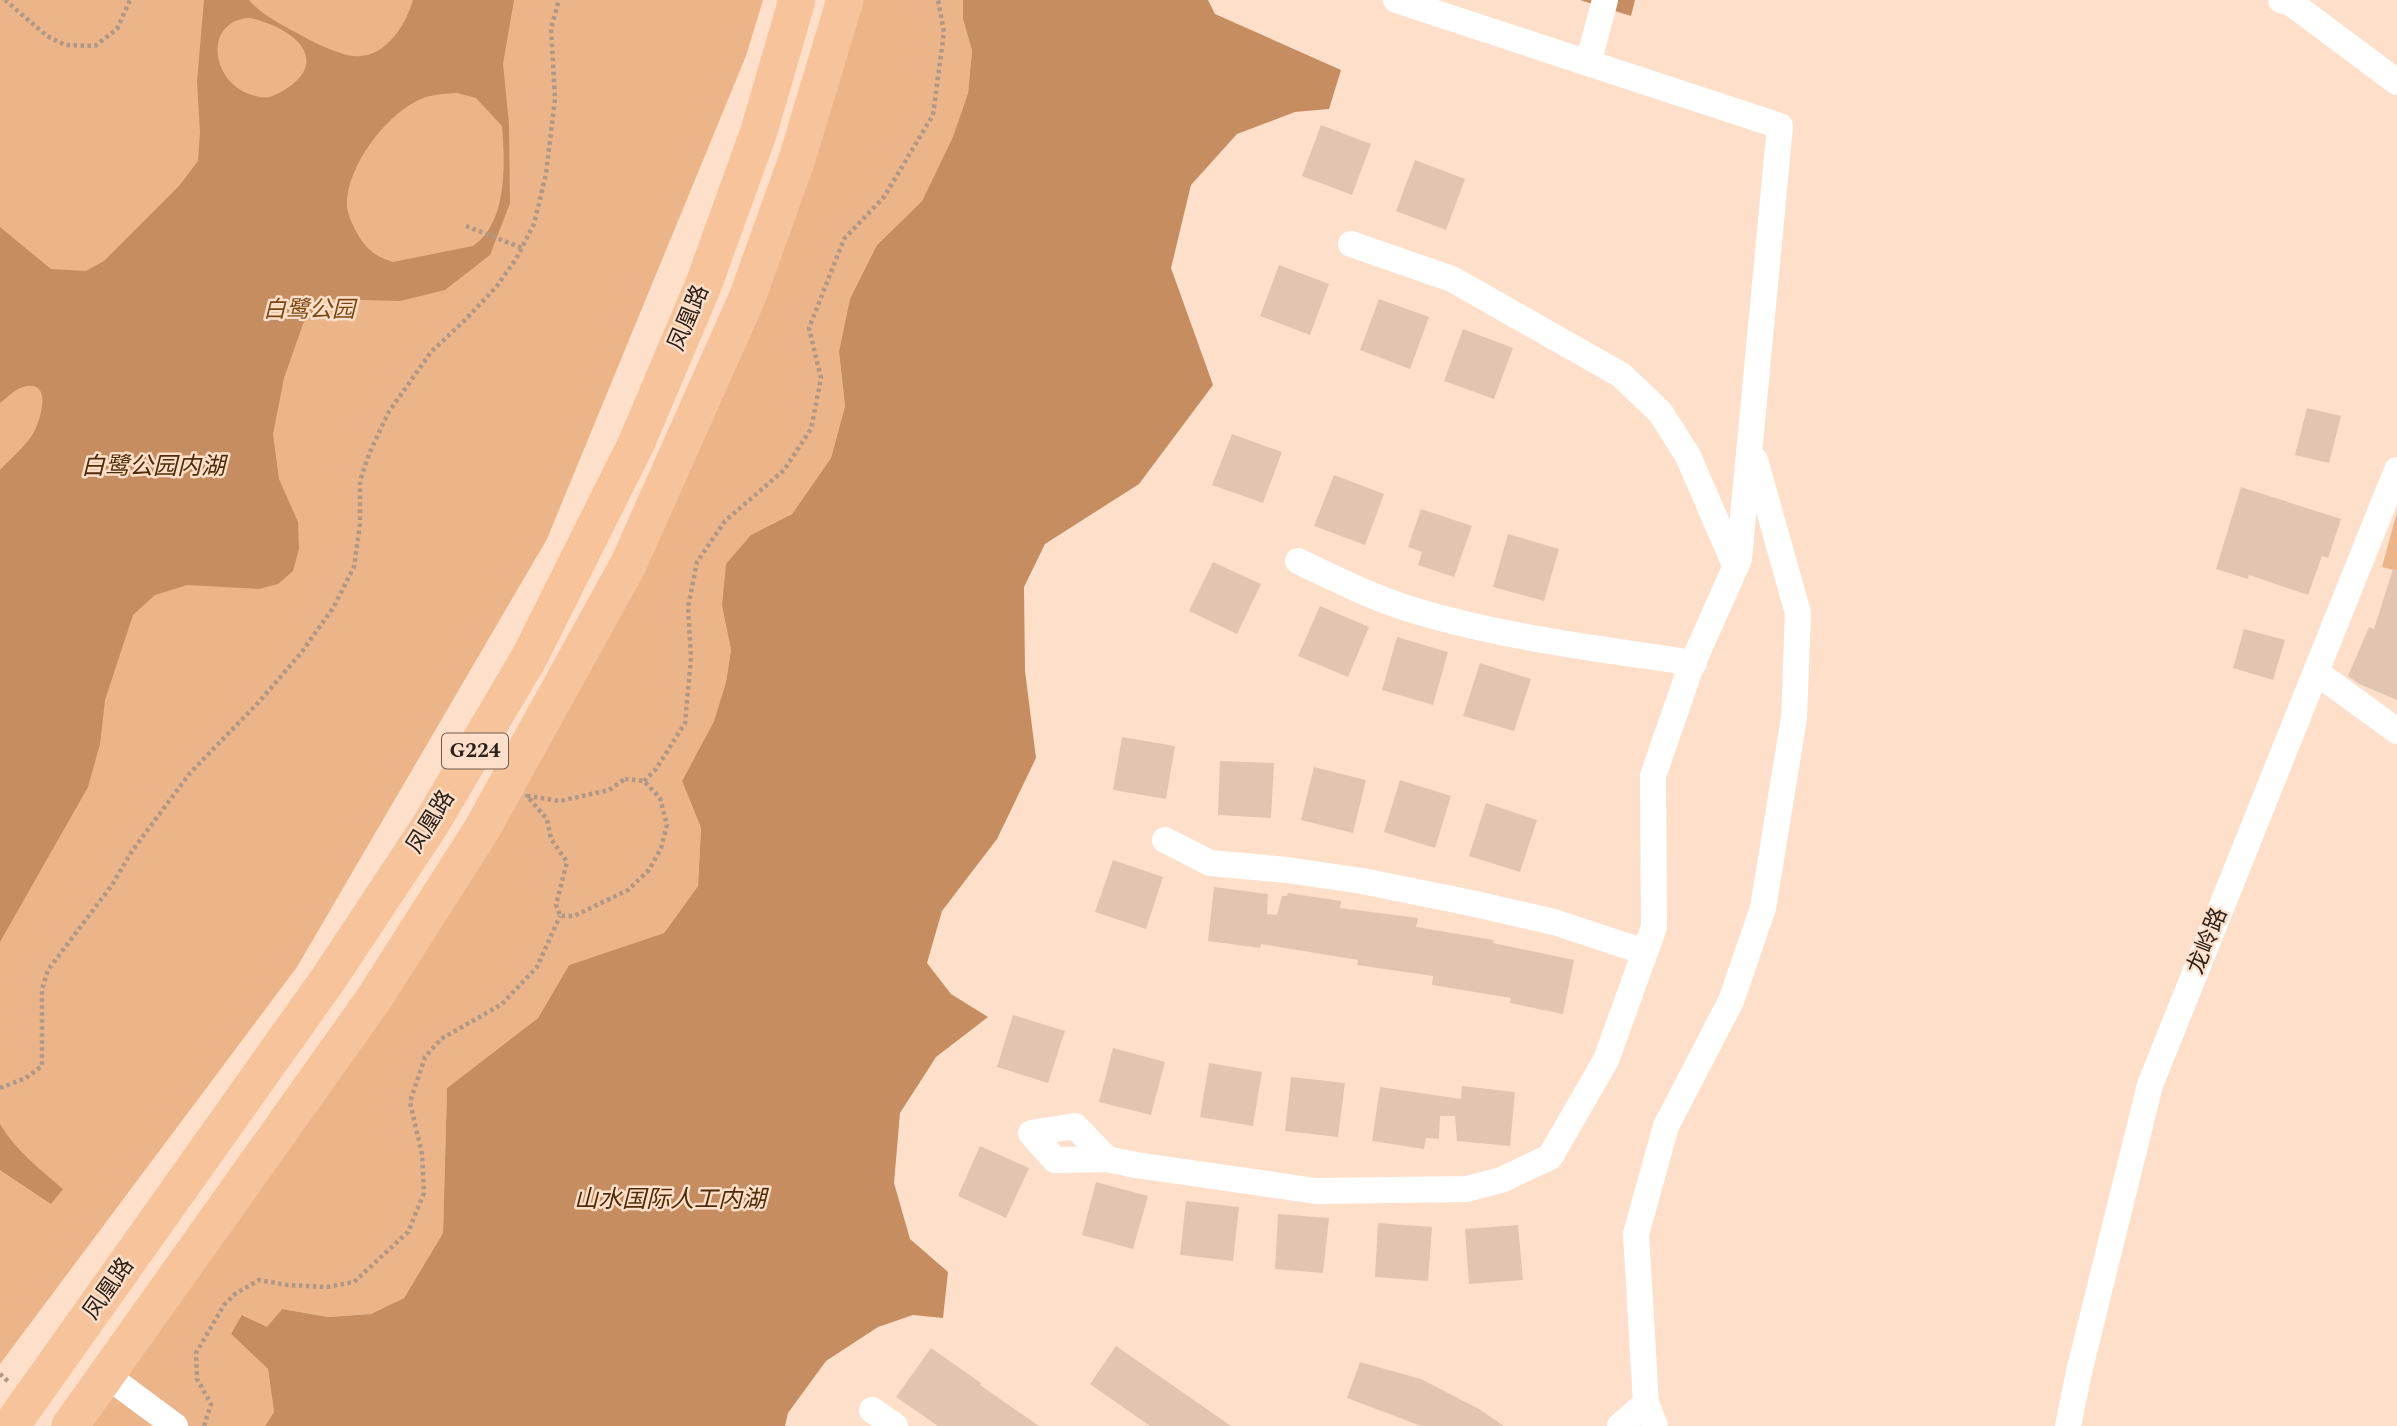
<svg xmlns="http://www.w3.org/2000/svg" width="2397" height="1426" viewBox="0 0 2397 1426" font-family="Spectral,'Noto Sans SC',serif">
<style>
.green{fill:#ecb589}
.water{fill:#c58d60;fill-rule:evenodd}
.building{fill:#e2c5b0}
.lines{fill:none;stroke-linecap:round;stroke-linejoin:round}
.path{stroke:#ae9887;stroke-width:4.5;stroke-dasharray:3.5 3.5;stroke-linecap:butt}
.minor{stroke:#fff;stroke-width:26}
.highway{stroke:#f6c39b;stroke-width:37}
.labels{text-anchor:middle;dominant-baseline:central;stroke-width:5;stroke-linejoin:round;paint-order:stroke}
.shield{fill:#fee0ca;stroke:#6c5c50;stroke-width:2}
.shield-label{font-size:21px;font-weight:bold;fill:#2e231b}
.park-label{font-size:23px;font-style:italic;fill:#7d4712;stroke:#fee0ca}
.street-label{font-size:23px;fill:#2e231b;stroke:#fee0ca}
.water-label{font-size:24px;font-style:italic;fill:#512b06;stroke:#fee0ca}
</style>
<rect width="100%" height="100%" fill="#fee0ca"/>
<g class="green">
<path d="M0,0H763L746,56L547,539L297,967L0,1364Z"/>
<path d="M863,0H963V19L972,51L968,93L953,138L922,201L877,245L839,352L845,406L831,458L792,514L751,535L722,606L731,650L726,682L714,721L682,781L701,828L698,886L664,933L569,965L538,1018L447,1088L443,1233L404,1298L371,1314L328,1317L282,1309L267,1328L243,1315L231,1334L268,1369L274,1412L265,1426H86L518,791Z"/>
<path d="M2397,512V571L2382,567Z"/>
</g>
<g class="water">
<path d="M204,0H249C261,14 277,22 293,31C308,39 337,55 354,56C385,59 406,25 413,0H514L503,64L509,124L510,203L490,255L445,290L400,301L323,299L303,324L284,378L273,434L279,479L298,522L299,549L293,571L278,584L259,589L187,585L155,595L133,615L105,700L100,744L88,787L0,942V470C11,458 26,446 34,432C41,419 53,378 23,387C15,389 7,398 0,403V227L51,269L86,271L104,261L179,186L198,161L200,132L197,82ZM250,18C294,27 337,63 277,94C268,99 262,98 252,95C210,83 203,20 250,18ZM457,93L476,98L502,126C505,162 508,223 473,246L393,262C376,257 366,249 357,233C352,224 346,211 347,202C348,166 384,118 415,102C429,94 442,94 457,93Z"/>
<path d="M963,0H1208L1215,14L1341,70L1329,109L1295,112L1237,134L1191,185L1171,268L1213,385L1139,484L1045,544L1024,587L1025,671L1036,758L997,839L942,911L927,963L951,994L988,1017L936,1057L900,1113L894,1183L910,1239L948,1272L943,1318L913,1315L878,1327L826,1361L788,1413L785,1426H265L274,1412L268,1369L231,1334L242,1315L267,1327L282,1309L328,1317L371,1314L404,1298L443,1233L447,1088L538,1018L569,965L664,933L698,886L701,828L682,781L714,721L726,682L731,650L722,606L726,564L751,535L792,514L831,458L845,406L839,352L850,299L877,245L922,201L953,137L968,93L972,51L963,19Z"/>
<path d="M1580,0H1635L1631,16Z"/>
<path d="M0,1124C15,1150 41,1170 63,1189L51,1204L0,1170Z"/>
</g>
<g class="building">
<path d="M1321,125L1371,144L1352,195L1302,176Z"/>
<path d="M1415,160L1465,179L1446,230L1396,211Z"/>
<path d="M1279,265L1329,284L1310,335L1260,316Z"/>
<path d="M1379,299L1429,317L1410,369L1360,350Z"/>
<path d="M1463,329L1513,348L1494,399L1444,381Z"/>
<path d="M2307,408L2341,416L2329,463L2295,455Z"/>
<path d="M1232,434L1282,452L1263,503L1212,485Z"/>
<path d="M1334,475L1384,494L1365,545L1314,526Z"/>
<path d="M2241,487L2341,519L2328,558L2322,556L2308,595L2249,575L2248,579L2216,569Z"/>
<path d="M1421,509L1472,526L1454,577L1418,565L1422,552L1408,547Z"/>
<path d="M1508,534L1559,549L1544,601L1493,587Z"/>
<path d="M1213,562L1261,584L1237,634L1189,611Z"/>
<path d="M2393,569L2397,570V700L2359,684L2348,676L2369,627L2374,629Z"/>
<path d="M1320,606L1369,627L1348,677L1298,656Z"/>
<path d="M2244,629L2285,640L2273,680L2233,668Z"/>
<path d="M1397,637L1448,652L1433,705L1382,690Z"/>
<path d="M1480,663L1531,679L1514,731L1463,716Z"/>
<path d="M1122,737L1175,746L1166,799L1113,790Z"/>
<path d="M1220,761L1274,763L1271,818L1218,815Z"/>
<path d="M1314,767L1366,780L1353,833L1301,820Z"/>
<path d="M1400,780L1451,796L1435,848L1384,832Z"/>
<path d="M1486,803L1537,820L1520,872L1469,856Z"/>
<path d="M1113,860L1163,877L1146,929L1095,912Z"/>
<path d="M1214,887L1268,894L1267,914L1277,915L1282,896H1287L1288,893L1341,901L1340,908L1418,918L1416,927L1494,940L1493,943L1574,960L1563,1014L1510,1003L1511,998L1432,985L1433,976L1357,965L1358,960L1261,944L1260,948L1208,941Z"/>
<path d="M1013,1015L1065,1031L1048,1083L997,1067Z"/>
<path d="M1113,1048L1165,1062L1151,1115L1099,1102Z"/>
<path d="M1209,1063L1262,1072L1253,1126L1200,1117Z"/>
<path d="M1291,1077L1345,1083L1338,1137L1285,1131Z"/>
<path d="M1462,1086L1515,1092L1510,1146L1457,1141L1455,1116H1440L1439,1139L1426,1138L1424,1149L1372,1141L1380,1087L1461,1099Z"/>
<path d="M980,1146L1029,1168L1006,1218L958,1196Z"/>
<path d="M1096,1182L1148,1196L1133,1249L1082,1235Z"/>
<path d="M1186,1201L1239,1207L1233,1261L1180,1255Z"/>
<path d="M1278,1214L1329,1218L1323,1273L1275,1269Z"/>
<path d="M1378,1223L1432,1227L1428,1281L1375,1277Z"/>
<path d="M1518,1225L1523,1280L1469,1284L1465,1229Z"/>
<path d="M1116,1346L1231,1426H1150L1090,1384Z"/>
<path d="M931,1348L981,1383L980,1385L1039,1426H938L896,1397Z"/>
<path d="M1360,1362L1421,1379L1479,1409L1504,1426H1421L1347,1398Z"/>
</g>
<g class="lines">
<g class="path">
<path d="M5,0L47,36L65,45L95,46L117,29L130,0"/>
<path d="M466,226L522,248"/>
<path d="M625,779L644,781L660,798L667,825L661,848L649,870L628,890L574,916H560L556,905L567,862L551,839L547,819L527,796L560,801L609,790Z"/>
<path d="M644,781L656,769L685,723L691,658L688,607L697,562L725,521L784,470L811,429L821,378L809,328L844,239L884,197L933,115L944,32L938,0"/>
<path d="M0,1088L26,1078L42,1066V989L48,970L112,885L132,851L190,773L258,703L301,653L333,608L354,567L360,524V481L369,454L388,413L431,352L466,319L497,286L516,259L534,224L546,174L555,99L551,28L559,0"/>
<path d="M0,1374L10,1383"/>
<path d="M204,1426L211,1404L197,1379L196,1353L224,1305L235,1294L259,1280L287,1285L327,1287L354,1282L408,1232L424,1193L422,1154L410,1102L425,1057L441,1039L502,1004L537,967L560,916"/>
</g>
<g class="minor">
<path d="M2281,0L2291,3L2397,82"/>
<path d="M1588,63L1605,0"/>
<path d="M1351,244L1452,279L1621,375L1660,412L1688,456L1736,567"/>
<path d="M1298,561C1336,579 1375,599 1416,611C1506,638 1601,649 1694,663"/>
<path d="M2316,672L2397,731"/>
<path d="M1165,840L1210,863L1287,870L1362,881L1471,903L1554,922L1645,952"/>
<path d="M1107,1159L1075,1126L1031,1133L1055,1160L1107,1159L1136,1165L1316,1191L1467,1189L1501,1180L1550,1157L1606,1060L1654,927L1653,776L1690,669L1739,559L1780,126L1396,0"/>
<path d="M106,1375L175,1426"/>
<path d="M872,1410L895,1426"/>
<path d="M1620,1426L1646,1403"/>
<path d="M1655,1426L1646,1403L1636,1234L1666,1126L1731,1001L1763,908L1794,718L1798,613L1755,460"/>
<path d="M2068,1426L2079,1372L2150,1085L2397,470"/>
</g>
<g class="highway">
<path d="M11,1426L329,978L431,824L530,656L636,444L703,286L759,131L797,0"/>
<path d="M70,1426L373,1000L482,829L628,565L747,298L797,159L845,0"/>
</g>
</g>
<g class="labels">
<rect class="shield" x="442" y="733.5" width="66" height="35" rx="5"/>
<g class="shield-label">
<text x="475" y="751">G224</text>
</g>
<g class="park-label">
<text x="309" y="310">白鹭公园</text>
</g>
<g class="street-label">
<text transform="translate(689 318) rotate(-67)">凤凰路</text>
<text transform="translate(431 822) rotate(-58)">凤凰路</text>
<text transform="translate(2208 941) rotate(-68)">龙岭路</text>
<text transform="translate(109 1289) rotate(-55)">凤凰路</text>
</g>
<g class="water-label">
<text x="153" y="467">白鹭公园内湖</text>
<text x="670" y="1200">山水国际人工内湖</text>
</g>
</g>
</svg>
